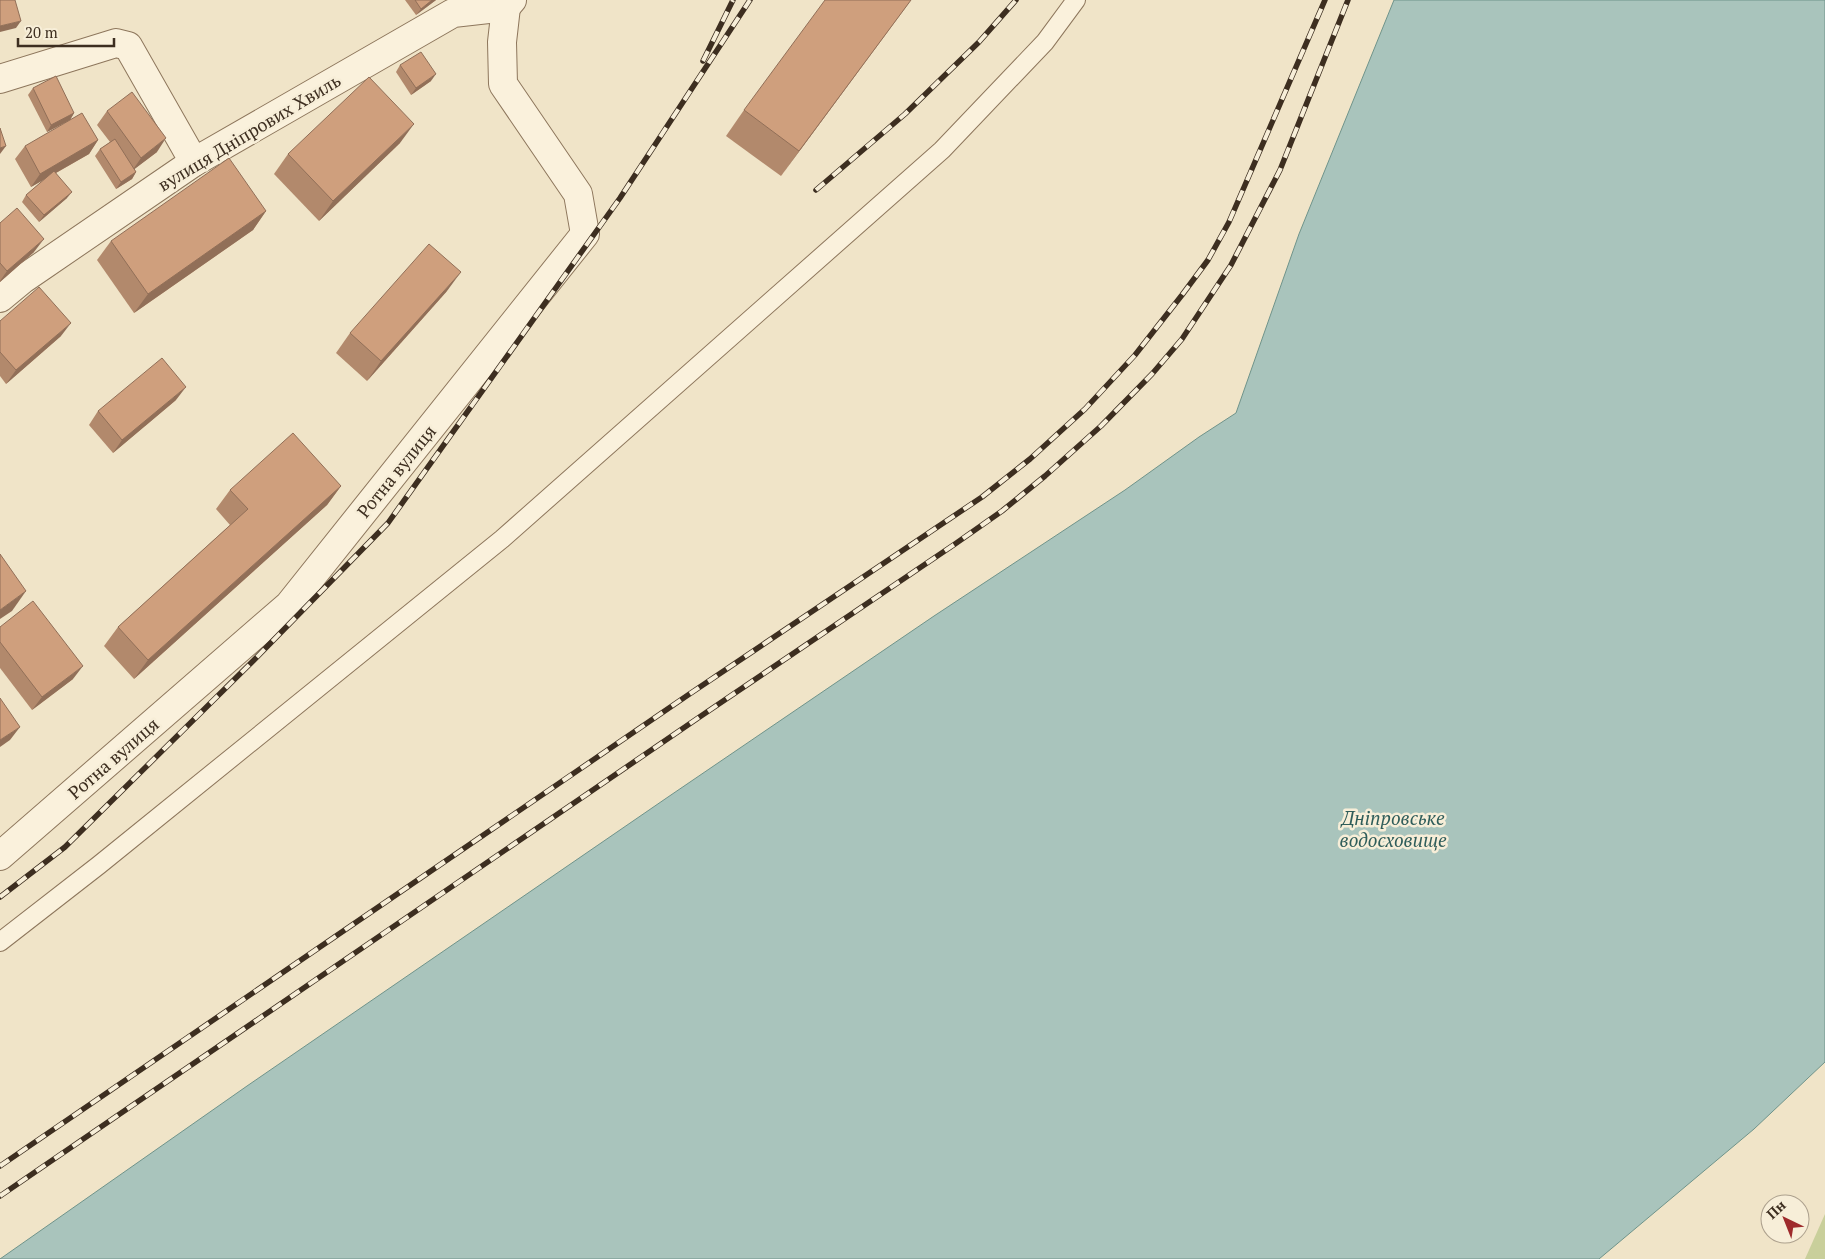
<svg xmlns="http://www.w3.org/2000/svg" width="1825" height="1259" viewBox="0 0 1825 1259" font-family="'PT Serif',serif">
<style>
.green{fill:#c9cf9b}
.water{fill:#a9c4bc;stroke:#6f938a}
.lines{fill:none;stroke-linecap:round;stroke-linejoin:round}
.lane-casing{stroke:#8d765c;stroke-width:20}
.street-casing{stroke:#8d765c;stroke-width:30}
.lane{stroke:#faf1dc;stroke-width:18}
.street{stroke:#faf1dc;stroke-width:28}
.rail-casing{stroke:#3d2e20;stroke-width:5.5}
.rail{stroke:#f7eed8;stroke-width:4;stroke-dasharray:11;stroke-linecap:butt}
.wall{fill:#b2896c}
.shaded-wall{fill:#916f58}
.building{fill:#cf9f7d;stroke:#916f58}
.labels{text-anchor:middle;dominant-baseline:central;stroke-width:5;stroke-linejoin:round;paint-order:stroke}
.street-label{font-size:18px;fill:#3d2e20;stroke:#f7eed8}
.water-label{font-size:19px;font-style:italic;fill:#2f5d5a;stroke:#f7eed8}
</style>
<rect width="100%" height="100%" fill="#f0e4c8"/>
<path class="green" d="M1825,1214V1259H1805Z"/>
<path class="water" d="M1394,0H1825V1062L1754,1129L1599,1259H0L247,1086L668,797L934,616L1125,490L1199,437L1236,413L1299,234Z"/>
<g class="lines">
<g class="lane-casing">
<path id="lane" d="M0,942L99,865L502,539L942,150L1045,42L1076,0"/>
</g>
<g class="street-casing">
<g id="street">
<path d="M0,79L116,43L128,46L194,162"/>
<path d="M0,298L23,279L194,162L453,13L506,7L512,0"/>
<path d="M0,856L289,605L585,234L578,194L503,84L502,42L506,7"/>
</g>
</g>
<use href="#lane" class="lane"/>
<use href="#street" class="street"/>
<g class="rail-casing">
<g id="rail">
<path d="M703,61L733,0"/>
<path d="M816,190L905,114L979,42L1016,0"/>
<path d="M0,897L65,847L253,661L388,523L620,198L750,0"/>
<path d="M0,1166L688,695L982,497L1030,459L1085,409L1135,355L1182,295L1208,260L1229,222L1325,0"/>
<path d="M0,1196L701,716L955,544L1002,511L1045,476L1101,426L1152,374L1182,339L1231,265L1280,170L1348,0"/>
</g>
</g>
<use href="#rail" class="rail"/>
</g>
<g class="wall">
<path d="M405,0H436L416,15Z"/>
<path d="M911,0L781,176L726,136L744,110Z"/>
<path d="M400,65L431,81L411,95L396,72Z"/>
<path d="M33,88L74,113L70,120L47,132L28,95Z"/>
<path d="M107,111L157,152L134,169L136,172L132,179L116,189L95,156L100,149L110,142L97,125Z"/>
<path d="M98,140L89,154L56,173L67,198L39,222L22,202L26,195L45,179L31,187L15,159L25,146Z"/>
<path d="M400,143L319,221L274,174L288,154Z"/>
<path d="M266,211L253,230L134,313L97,260L111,241Z"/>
<path d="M0,223L34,252L0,282Z"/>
<path d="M447,291L367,381L336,353L350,333Z"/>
<path d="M0,321L61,336L6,384L0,376Z"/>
<path d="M176,400L113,453L89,425L98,411Z"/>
<path d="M341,486L327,505L134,679L104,646L118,627L230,525L216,509L230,490Z"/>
<path d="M0,627L73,679L32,710L0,668Z"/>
</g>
<g class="shaded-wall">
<path d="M432,0H436L416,15L421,9Z"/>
<path d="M911,0L781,176L799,151Z"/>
<path d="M21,21L16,28L0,32V26Z"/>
<path d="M436,74L431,81L411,95L416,88Z"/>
<path d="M74,113L70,120L47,132L51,125Z"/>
<path d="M414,124L400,143L319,221L333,201Z"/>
<path d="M166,138L157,152L132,171L141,158Z"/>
<path d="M98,140L89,154L31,187L40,174Z"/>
<path d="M6,146L0,154V148Z"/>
<path d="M136,172L132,179L116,189L121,182Z"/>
<path d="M72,192L67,198L39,222L44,215Z"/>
<path d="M266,211L253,230L134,313L148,294Z"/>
<path d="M44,239L34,252L0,282V281L7,271Z"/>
<path d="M461,272L447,291L367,381L381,361Z"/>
<path d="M71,323L61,336L6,384L16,370Z"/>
<path d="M186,387L176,400L113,453L122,440Z"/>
<path d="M341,486L327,505L134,679L148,660Z"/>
<path d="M26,591L12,611L0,619V610Z"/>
<path d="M83,666L73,679L32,710L42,697Z"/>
<path d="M20,727L10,740L0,747V740Z"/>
</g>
<g class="building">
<path d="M0,0H15L21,21L0,26Z"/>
<path d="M415,0H432L421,9Z"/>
<path d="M825,0H911L799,151L744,110Z"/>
<path d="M421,52L436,74L416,88L400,65Z"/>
<path d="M56,76L74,113L51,125L33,88Z"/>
<path d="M369,77L414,124L333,201L288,154Z"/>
<path d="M132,92L166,138L141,158L107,111Z"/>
<path d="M82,113L98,140L40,174L25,146Z"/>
<path d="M0,128L6,146L0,148Z"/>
<path d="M115,139L136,172L121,182L100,149Z"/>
<path d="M229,158L266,211L148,294L111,241Z"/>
<path d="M54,171L72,192L44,215L26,195Z"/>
<path d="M17,208L44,239L7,271L0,263V223Z"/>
<path d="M429,244L461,272L381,361L350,333Z"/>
<path d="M39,287L71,323L16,370L0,352V321Z"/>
<path d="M162,358L186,387L122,440L98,411Z"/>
<path d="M293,433L341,486L148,660L118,627L248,509L230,490Z"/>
<path d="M0,554L26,591L0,610Z"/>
<path d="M33,601L83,666L42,697L0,642V627Z"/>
<path d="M0,698L20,727L0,740Z"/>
</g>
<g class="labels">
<g class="street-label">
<text transform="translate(249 132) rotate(-31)">вулиця Дніпрових Хвиль</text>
<text transform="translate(396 471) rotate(-51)">Ротна вулиця</text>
<text transform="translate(113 758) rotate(-41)">Ротна вулиця</text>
</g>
<g class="water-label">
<text x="1393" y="817">Дніпровське<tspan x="1393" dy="22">водосховище</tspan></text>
</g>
</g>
<g transform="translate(1785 1219) rotate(317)"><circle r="24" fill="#f7eed8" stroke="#ada18e"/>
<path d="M0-4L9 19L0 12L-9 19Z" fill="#9e2a2b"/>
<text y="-8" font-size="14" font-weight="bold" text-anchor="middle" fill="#3d2e20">Пн</text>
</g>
<path d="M18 38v8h96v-8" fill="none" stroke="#3d2e20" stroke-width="2.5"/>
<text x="25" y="38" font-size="15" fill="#3d2e20" stroke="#f7eed8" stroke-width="4" paint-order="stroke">20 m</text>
</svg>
